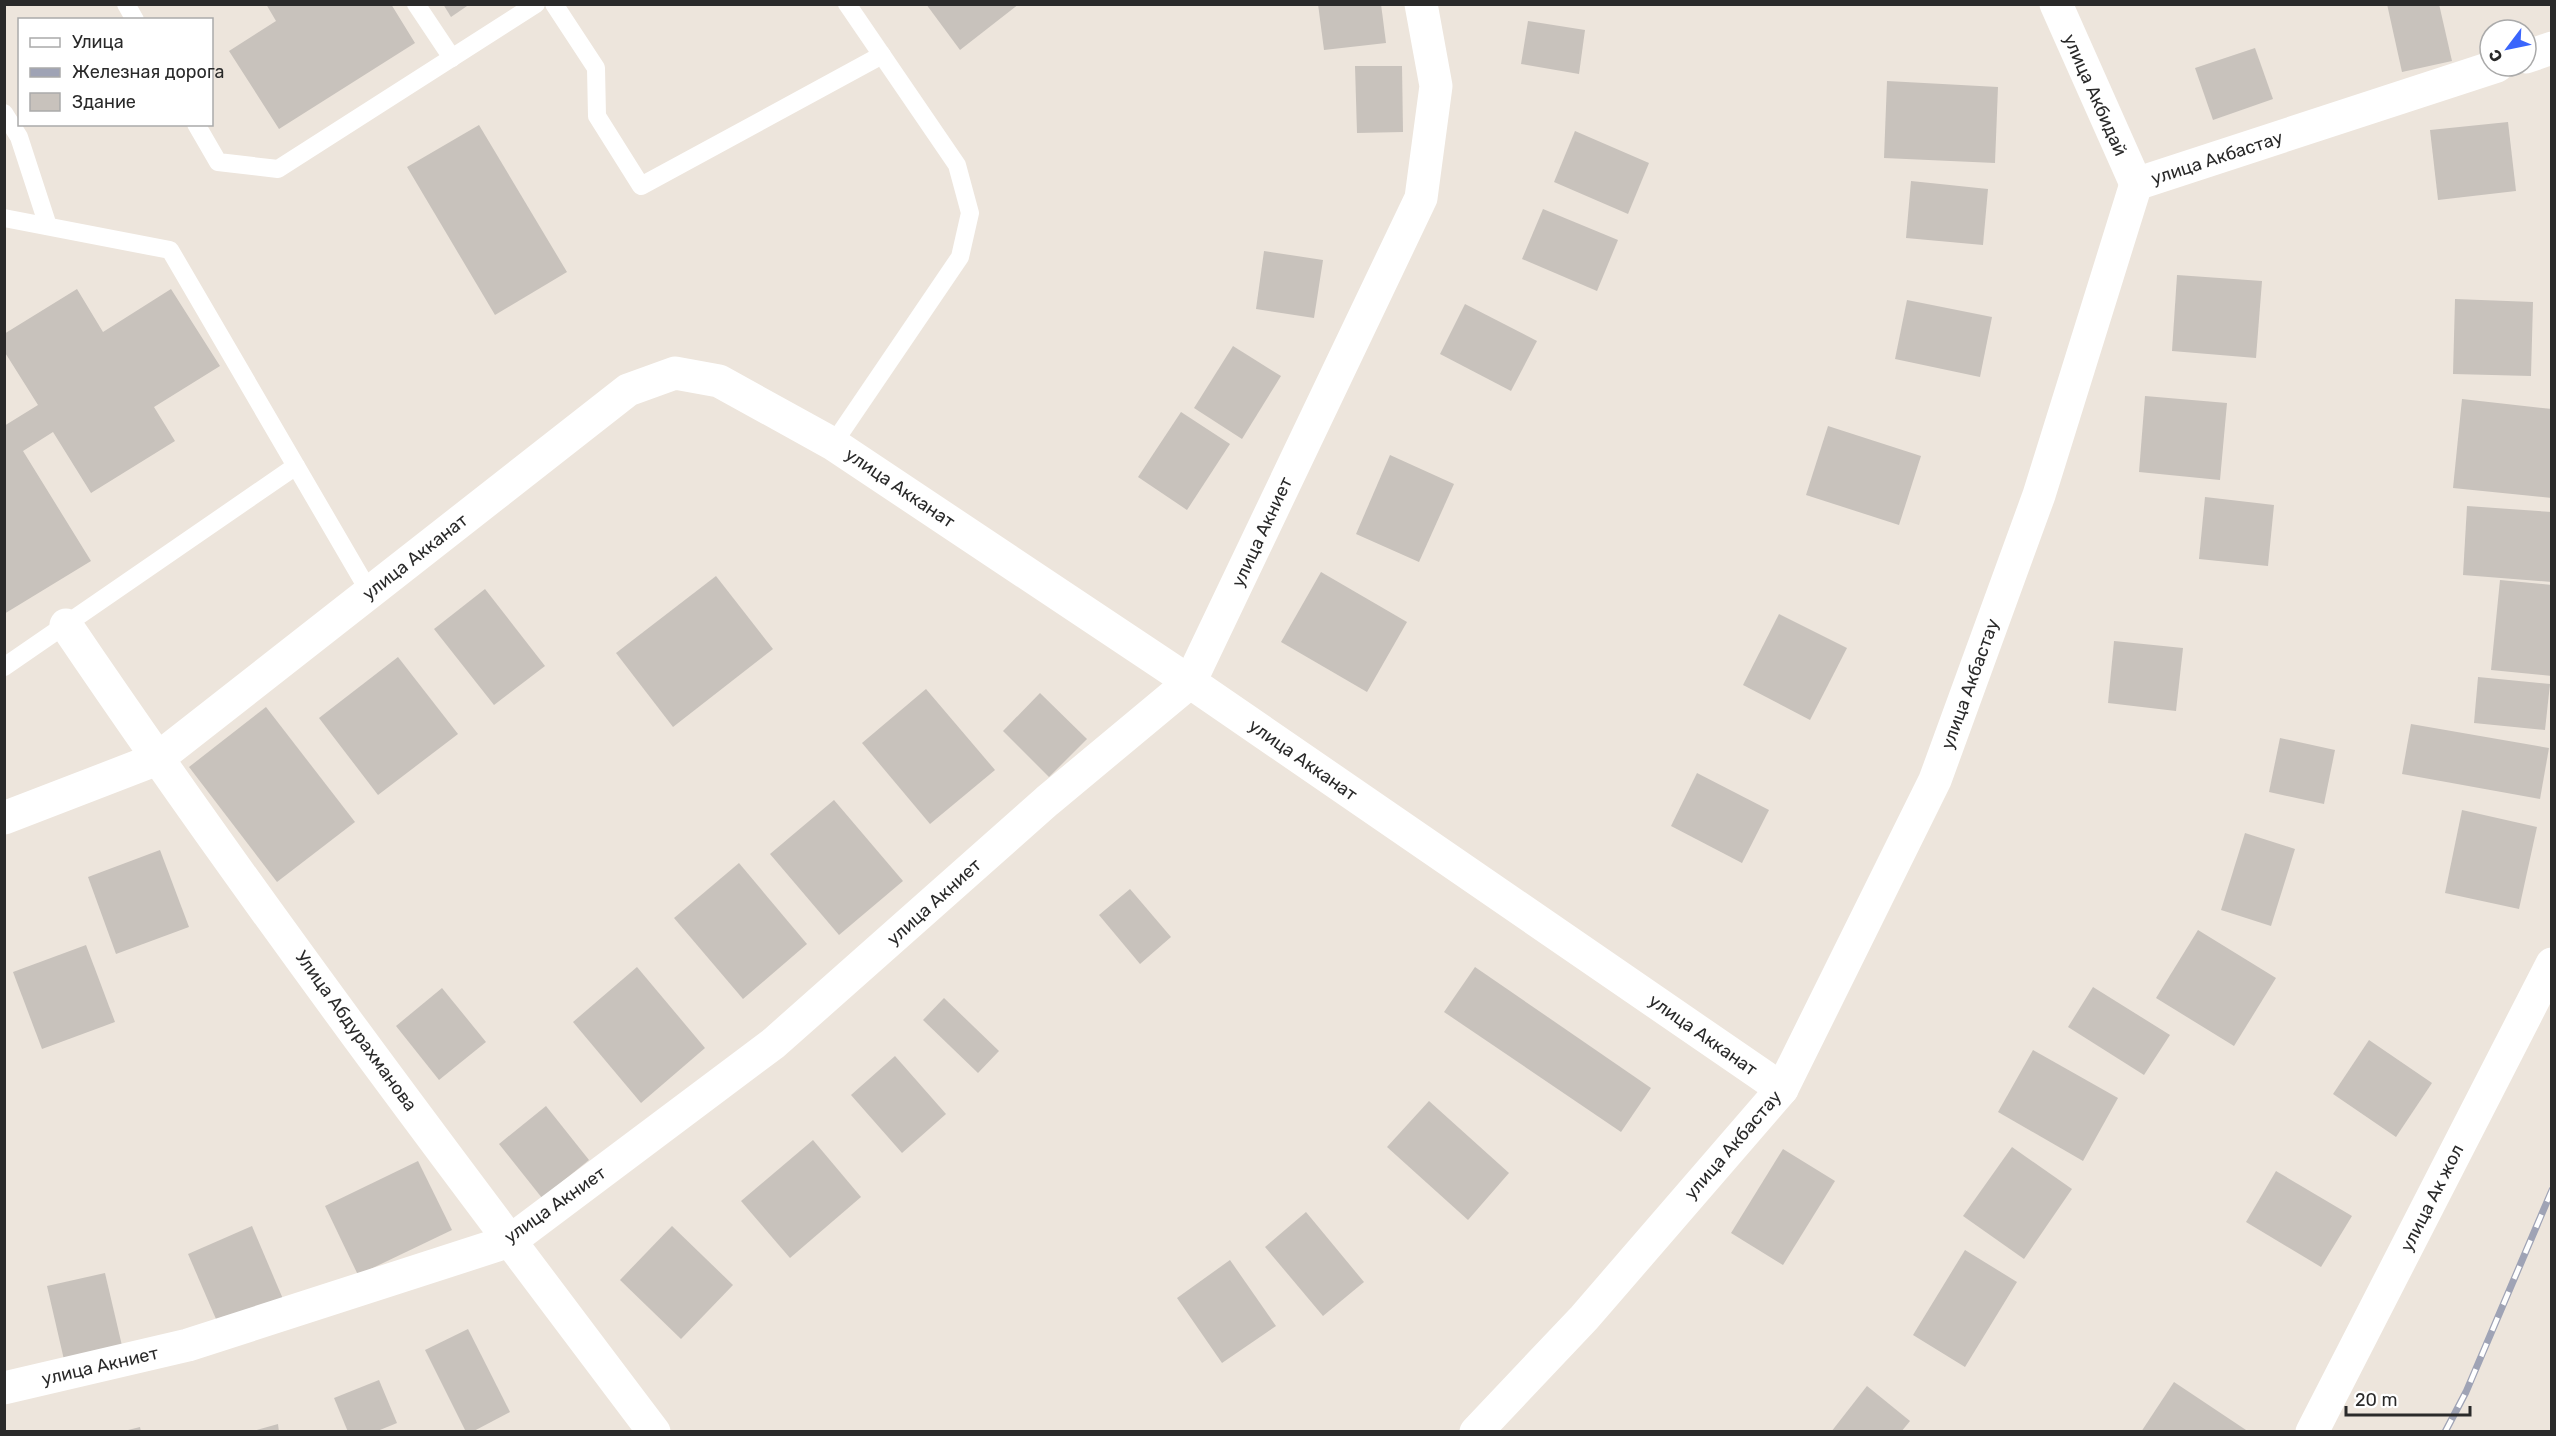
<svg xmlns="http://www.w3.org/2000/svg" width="2556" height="1436" viewBox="0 0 2556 1436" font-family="Rubik,sans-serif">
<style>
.building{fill:#c8c2bc}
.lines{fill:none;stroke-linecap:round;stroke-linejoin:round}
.lane{stroke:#fff;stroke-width:18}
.street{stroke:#fff;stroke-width:33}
.rail-casing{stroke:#9fa3b5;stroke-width:7}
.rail{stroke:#fff;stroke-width:4.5;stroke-dasharray:14;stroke-linecap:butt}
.labels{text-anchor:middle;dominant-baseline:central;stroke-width:5;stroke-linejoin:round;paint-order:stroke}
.street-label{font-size:18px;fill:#2a2a2a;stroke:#fff}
</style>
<rect width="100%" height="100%" fill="#ede5dc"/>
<g class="building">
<path d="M266,4H391L415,43L279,129L229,51L276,21Z"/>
<path d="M443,4H470L451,17Z"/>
<path d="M926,4H1019L960,50Z"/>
<path d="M1318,4H1381L1386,43L1324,50Z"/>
<path d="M2387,4H2439L2452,61L2402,72Z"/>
<path d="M1528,21L1585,30L1579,74L1521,64Z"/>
<path d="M2255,48L2273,99L2213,120L2195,68Z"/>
<path d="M1355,66H1402L1403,132L1357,133Z"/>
<path d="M1887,81L1998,87L1995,163L1884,158Z"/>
<path d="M2508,122L2516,191L2438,200L2430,130Z"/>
<path d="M479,125L567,272L495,315L407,167Z"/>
<path d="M1575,131L1649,163L1628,214L1554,182Z"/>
<path d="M1911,181L1988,189L1983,245L1906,238Z"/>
<path d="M1543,209L1618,240L1597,291L1522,259Z"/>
<path d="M1264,251L1323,260L1314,318L1256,309Z"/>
<path d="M2177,275L2262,281L2256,358L2172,351Z"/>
<path d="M77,289L103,332L171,289L220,366L154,407L175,441L91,493L53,432L23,451L91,561L4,614V426L38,405L4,351V334Z"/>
<path d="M2455,299L2533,302L2531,376L2453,374Z"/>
<path d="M1907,300L1992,317L1980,377L1895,359Z"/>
<path d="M1465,304L1537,341L1511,391L1440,354Z"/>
<path d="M1233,346L1281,376L1242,439L1194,408Z"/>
<path d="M2145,396L2227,403L2220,480L2139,472Z"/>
<path d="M2462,399L2552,409V498L2453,488Z"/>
<path d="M1181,412L1230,444L1187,510L1138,477Z"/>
<path d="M1828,426L1921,456L1899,525L1806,495Z"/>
<path d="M1390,455L1454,484L1419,562L1356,534Z"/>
<path d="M2205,497L2274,505L2268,566L2199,559Z"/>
<path d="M2467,506L2552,512V582L2463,575Z"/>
<path d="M1321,572L1407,622L1367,692L1281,642Z"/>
<path d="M716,576L773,649L673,727L616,653Z"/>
<path d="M2500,580L2552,585V676L2491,670Z"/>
<path d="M485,589L545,666L494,705L434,629Z"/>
<path d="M1779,614L1847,648L1810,720L1743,685Z"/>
<path d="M2114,641L2183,648L2176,711L2108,703Z"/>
<path d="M398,657L458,734L378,795L319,718Z"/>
<path d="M2478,677L2550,684L2545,730L2474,723Z"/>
<path d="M926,689L995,770L930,824L862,743Z"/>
<path d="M1040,693L1087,739L1049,777L1003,731Z"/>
<path d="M266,707L355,822L277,882L189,767Z"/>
<path d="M2411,724L2549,748L2540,799L2402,774Z"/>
<path d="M2280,738L2335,750L2324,804L2269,792Z"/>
<path d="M1697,773L1769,810L1742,863L1671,826Z"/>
<path d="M834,800L903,881L839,935L770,854Z"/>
<path d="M2462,810L2537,827L2519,909L2445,893Z"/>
<path d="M2245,833L2295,849L2271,926L2221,910Z"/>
<path d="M160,850L189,927L116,954L88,877Z"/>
<path d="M739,863L807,944L743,999L674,918Z"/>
<path d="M1130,889L1171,937L1140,964L1099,915Z"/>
<path d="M2198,930L2276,978L2234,1046L2156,998Z"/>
<path d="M86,945L115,1022L42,1049L13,972Z"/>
<path d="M637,967L705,1048L641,1103L573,1022Z"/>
<path d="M1475,967L1651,1088L1621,1132L1444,1012Z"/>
<path d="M2093,987L2170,1035L2144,1075L2068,1027Z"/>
<path d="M442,988L486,1042L439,1080L396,1026Z"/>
<path d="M944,998L999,1051L978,1073L923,1020Z"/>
<path d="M2369,1040L2432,1083L2396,1137L2333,1094Z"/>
<path d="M2033,1050L2118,1098L2083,1161L1998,1112Z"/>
<path d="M895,1056L946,1114L902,1153L851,1095Z"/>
<path d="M1429,1101L1509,1173L1468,1220L1387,1147Z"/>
<path d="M546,1106L589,1160L542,1198L499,1144Z"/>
<path d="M813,1140L861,1197L790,1258L741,1201Z"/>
<path d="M2012,1147L2072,1189L2024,1259L1963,1216Z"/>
<path d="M1783,1149L1835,1181L1783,1265L1731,1233Z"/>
<path d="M418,1161L452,1230L358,1275L325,1206Z"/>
<path d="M2276,1171L2352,1216L2321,1267L2246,1222Z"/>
<path d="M1306,1212L1364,1282L1323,1316L1265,1247Z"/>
<path d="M252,1226L283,1299L219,1326L188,1254Z"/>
<path d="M672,1226L733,1285L681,1339L620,1280Z"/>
<path d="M1965,1250L2017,1282L1965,1367L1913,1335Z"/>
<path d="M1230,1260L1276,1326L1222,1363L1177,1298Z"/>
<path d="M105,1273L123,1350L65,1364L47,1286Z"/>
<path d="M468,1329L510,1412L472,1432H466L425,1350Z"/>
<path d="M379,1380L397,1423L375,1432H348L334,1398Z"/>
<path d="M2174,1382L2249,1432H2141Z"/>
<path d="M1867,1386L1910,1421L1901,1432H1831Z"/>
<path d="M278,1424L279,1432H253V1431Z"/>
<path d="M140,1427L141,1432H124V1431Z"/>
</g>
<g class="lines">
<g class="lane">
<path d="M126,4L135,20"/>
<path d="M416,4L452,58"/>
<path d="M554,4L596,68L597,116L641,186L882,55"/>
<path d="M4,113L19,137L48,226"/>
<path d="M196,124L218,162L278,169L536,4"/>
<path d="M4,218L170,250L370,593"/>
<path d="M833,444L960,257L970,213L957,165L847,4"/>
<path d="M4,667L296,466"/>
</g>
<g class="street">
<path d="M2056,4L2136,184"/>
<path d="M2526,57L2552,48"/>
<path d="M66,625C252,900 453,1166 654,1432"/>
<path d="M4,818L157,759L628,390L675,373L719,381L833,444L1190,682L1782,1089"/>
<path d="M4,1388L188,1345L510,1241L774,1043L1047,801L1190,682L1421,198L1436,86L1421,4"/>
<path d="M1476,1432L1584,1318L1782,1089L1935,780L2039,495L2136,184L2497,66"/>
<path d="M2312,1432L2552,964"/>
</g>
<g class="rail-casing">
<path id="rail" d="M2445,1432L2466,1392L2552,1190"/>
</g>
<use href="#rail" class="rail"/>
</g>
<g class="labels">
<g class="street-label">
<text transform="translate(2095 95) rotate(66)">улица Акбидай</text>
<text transform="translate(2217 158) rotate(-18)">улица Акбастау</text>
<text transform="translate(900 488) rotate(34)">улица Акканат</text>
<text transform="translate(1262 532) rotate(-65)">улица Акниет</text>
<text transform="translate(415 557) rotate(-38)">улица Акканат</text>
<text transform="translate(1970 684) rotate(-70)">улица Акбастау</text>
<text transform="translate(1303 760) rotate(35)">улица Акканат</text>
<text transform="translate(934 902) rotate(-42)">улица Акниет</text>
<text transform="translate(356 1031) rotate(54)">Улица Абдурахманова</text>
<text transform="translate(1703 1035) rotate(35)">улица Акканат</text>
<text transform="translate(1733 1145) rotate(-49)">улица Акбастау</text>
<text transform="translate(2432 1198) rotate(-63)">улица Ак жол</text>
<text transform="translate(555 1205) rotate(-35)">улица Акниет</text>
<text transform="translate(100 1366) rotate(-13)">улица Акниет</text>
</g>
</g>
<rect width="2556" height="1436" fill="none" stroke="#2a2a2a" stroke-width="12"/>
<rect x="18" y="18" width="195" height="108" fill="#ffffff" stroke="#aaaaaa" stroke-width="1.5"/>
<rect x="30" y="38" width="30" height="9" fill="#ffffff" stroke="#aaaaaa" stroke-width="1.5"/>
<text x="72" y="48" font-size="18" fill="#2a2a2a">Улица</text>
<rect x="30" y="68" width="30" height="9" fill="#9fa3b5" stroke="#aaaaaa" stroke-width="1.5"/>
<text x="72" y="78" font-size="18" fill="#2a2a2a">Железная дорога</text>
<rect x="30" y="93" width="30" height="18" fill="#c8c2bc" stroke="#aaaaaa" stroke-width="1.5"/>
<text x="72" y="108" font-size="18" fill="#2a2a2a">Здание</text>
<g transform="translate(2508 48) rotate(238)"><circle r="28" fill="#ffffff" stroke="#aaaaaa" stroke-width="1.5"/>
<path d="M0-4.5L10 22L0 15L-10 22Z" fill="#3a65fc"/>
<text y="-9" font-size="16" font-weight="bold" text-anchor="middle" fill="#2a2a2a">С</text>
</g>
<path d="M2346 1406v9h124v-9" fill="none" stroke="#2a2a2a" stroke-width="3"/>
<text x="2355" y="1406" font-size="18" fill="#2a2a2a" stroke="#ffffff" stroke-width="4.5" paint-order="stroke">20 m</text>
</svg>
